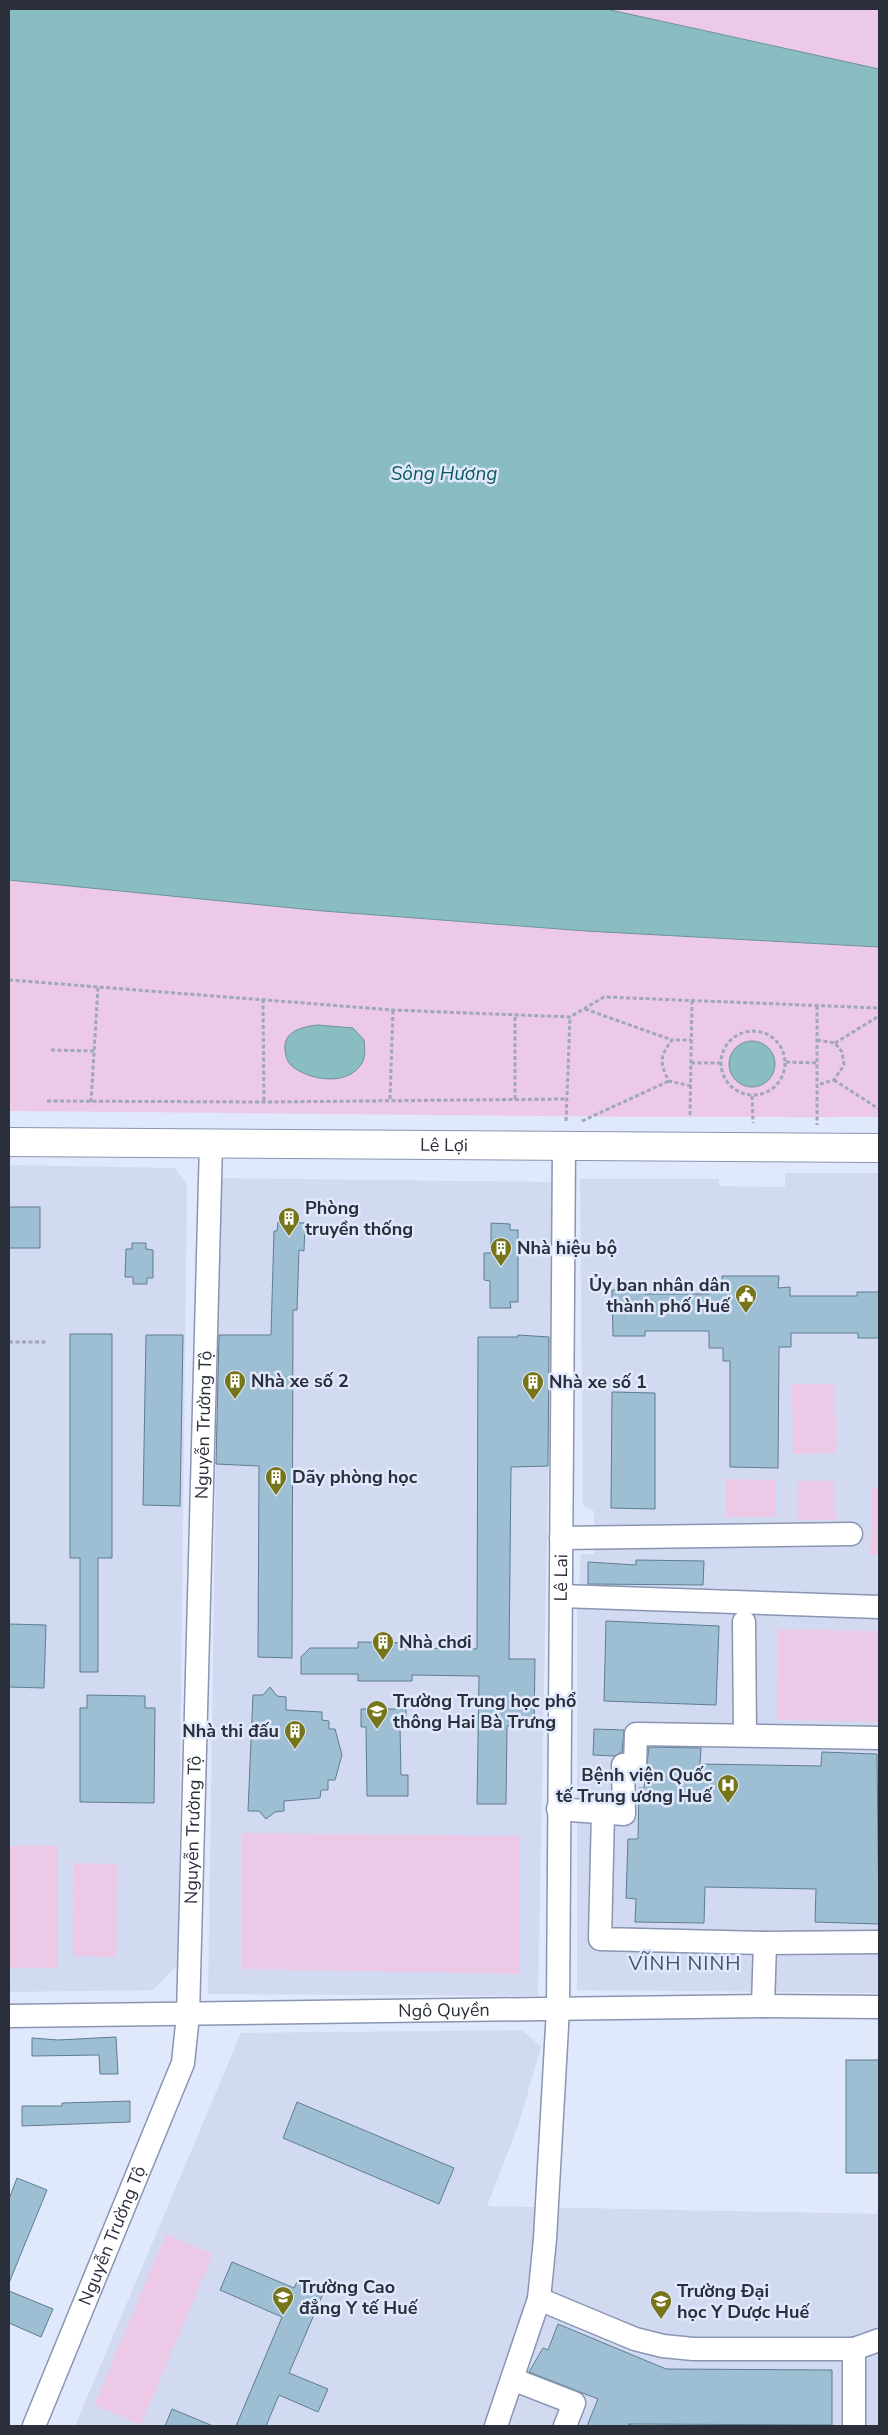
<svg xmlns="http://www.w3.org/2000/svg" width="888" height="2435" viewBox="0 0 888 2435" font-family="'Nunito Sans',sans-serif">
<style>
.built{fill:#d1daf1}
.green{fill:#eccae7}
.water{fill:#8abdc2;stroke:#6d929a}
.building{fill:#9ebed3;stroke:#5e7d90}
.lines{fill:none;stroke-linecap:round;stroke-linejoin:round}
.minor-casing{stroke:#8995b2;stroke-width:25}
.major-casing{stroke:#8995b2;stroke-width:30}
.path{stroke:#a0a7b8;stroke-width:3;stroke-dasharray:4 2.5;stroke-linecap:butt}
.minor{stroke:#fff;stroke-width:22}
.major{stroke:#fff;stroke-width:28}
.labels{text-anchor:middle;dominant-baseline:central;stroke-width:5;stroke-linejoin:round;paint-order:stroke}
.street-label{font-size:18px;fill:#2a2f3b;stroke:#e0e8fc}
.poi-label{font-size:18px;font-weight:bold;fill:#2a2f3b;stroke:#e0e8fc;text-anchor:start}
.water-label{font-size:19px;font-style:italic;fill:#0d575e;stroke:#e0e8fc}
.quarter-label{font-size:20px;letter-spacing:1px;fill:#47526c;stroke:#e0e8fc}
</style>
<rect width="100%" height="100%" fill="#e0e8fc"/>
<g class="built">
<path d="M9,1165L175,1168L187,1185L178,1964L153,1990L9,1992Z"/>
<path d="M785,1173H879V1993L577,1990V1610L581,1554H594V1511L583,1506L580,1179H719V1186L785,1187Z"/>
<path d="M220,1178L554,1182L538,1996L208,1994Z"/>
<path d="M522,2030L541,2047L519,2123L487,2206L879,2214V2426H75L241,2033Z"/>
</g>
<g class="green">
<path d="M606,9H879V69L629,15Z"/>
<path d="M9,880L323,911L586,931L879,947V1117C589,1118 299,1113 9,1111Z"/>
<path d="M792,1384H834L836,1453L793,1454Z"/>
<path d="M726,1479L776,1480V1517H726Z"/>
<path d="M797,1481H834L835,1520H797Z"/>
<path d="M872,1488H879V1555H870Z"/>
<path d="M778,1629L879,1631V1722L777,1720Z"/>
<path d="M242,1833L519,1836L520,1974L242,1969Z"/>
<rect x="9" y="1846" width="49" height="122"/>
<path d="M74,1863L117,1864L116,1957L73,1956Z"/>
<path d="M166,2234L213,2254L141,2425L94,2405Z"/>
</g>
<g class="water">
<path d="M9,9H606L879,69V947L586,931L323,911L9,880Z"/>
<path d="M317,1025L353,1028L364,1040C365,1049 366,1059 360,1066C345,1086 310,1080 293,1067C287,1062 286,1057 285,1050C283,1031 302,1027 317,1025Z"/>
<circle cx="752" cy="1064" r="23"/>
</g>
<g class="building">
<rect x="9" y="1207" width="31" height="41"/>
<path d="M278,1222L305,1223L304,1251L299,1250L297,1310H293L292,1658L258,1657L259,1466L216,1464L219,1335H271L274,1231H277Z"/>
<path d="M491,1223L510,1224V1230H518V1302H510L511,1308H490V1281L484,1280V1253H491Z"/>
<path d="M132,1243H146V1249L153,1250V1278H147V1284H133V1277H125L126,1249H132Z"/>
<path d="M722,1276H779L778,1288L790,1287V1296H857V1292H879V1338H858V1333H791V1347H779L778,1468L730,1467V1361H723V1348H709V1331H645V1336H613L612,1290L645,1289V1294H709V1290H722Z"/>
<path d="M70,1334H112V1558H98V1672H80V1558H70Z"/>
<path d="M146,1335H183L180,1506L143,1505Z"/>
<path d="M518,1335L549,1337L548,1466L511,1467L509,1659H535L534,1725L507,1726L506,1804H477L479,1676L412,1675V1681H358V1674H301V1657L310,1648H358V1642L412,1643V1648L477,1649L478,1337H518Z"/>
<path d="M612,1392L655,1393V1509L611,1508Z"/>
<path d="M636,1560L704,1561L703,1585L588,1584V1562L636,1565Z"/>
<path d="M606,1621L719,1626L716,1705L604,1701Z"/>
<path d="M9,1624L46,1625L44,1688L9,1687Z"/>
<path d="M270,1687L277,1696L286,1697V1710L322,1712V1720L329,1721V1729H335L342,1755L335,1780H328V1790H321L320,1798L284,1801V1811L275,1812L266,1819L259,1811H248L253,1695H263Z"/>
<path d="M87,1695L145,1696V1708H155L154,1803L80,1802V1708H87Z"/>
<path d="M361,1709H406V1727H400L401,1775H408V1796H367L366,1727H361Z"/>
<path d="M594,1729L624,1730L622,1752L614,1756L593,1755Z"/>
<path d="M649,1747L701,1748L700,1764L821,1766L822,1752L877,1754L879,1924L815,1922L816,1889L705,1887L704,1923L635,1922L636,1899L626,1898L628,1839H638L639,1788H644Z"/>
<path d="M116,2037L118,2074H100L99,2055L32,2056V2038L58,2040Z"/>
<rect x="846" y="2060" width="33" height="113"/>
<path d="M130,2101V2122L22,2126V2106H62V2103Z"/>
<path d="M297,2102L454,2168L439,2204L283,2138Z"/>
<path d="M17,2178L47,2190L9,2283V2199Z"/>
<path d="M232,2262L294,2288L299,2278L325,2289L289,2373L328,2389L318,2412L279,2395L266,2426H236L282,2317L220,2290Z"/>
<path d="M9,2291L53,2309L41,2337L9,2323Z"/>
<path d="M558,2324L666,2369L832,2370V2425L628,2424L634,2426H587L598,2399L529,2372L543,2348L548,2350Z"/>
<path d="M172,2409L213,2426H165Z"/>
</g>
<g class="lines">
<g class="minor-casing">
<g id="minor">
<path d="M561,1538L851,1534"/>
<path d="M561,1596L879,1607"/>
<path d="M744,1622L745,1735"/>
<path d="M558,1809L624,1814L623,1765L635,1766L636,1734L879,1738"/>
<path d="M603,1812L600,1939L765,1943L879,1942"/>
<path d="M763,2006L765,1943"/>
<path id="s1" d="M9,2016L763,2006L879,2007"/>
<path d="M539,2299L635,2339L663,2346L693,2349H854L879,2340"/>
<path d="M854,2349V2426"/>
<path d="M512,2379L574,2403L565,2426"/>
<path id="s2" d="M34,2426L183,2063L188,2015L211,1143"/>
<path id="s3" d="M496,2426L539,2299L545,2239L558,2009L564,1146"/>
</g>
</g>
<g class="major-casing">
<g id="major">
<path id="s4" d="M9,1142L879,1148"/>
</g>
</g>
<g class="path">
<path d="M9,980L393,1010L570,1017L604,997L879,1008"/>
<path d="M263,999L264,1102"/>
<path d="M817,1006V1125"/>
<path d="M585,1009L672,1040"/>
<circle cx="753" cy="1063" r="32"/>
<path d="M817,1040L835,1043L842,1052L844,1065L834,1080L817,1085"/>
<path d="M835,1043L879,1016"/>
<path d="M51,1050L94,1051"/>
<path d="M786,1062L817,1063"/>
<path d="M691,1063H720"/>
<path d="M834,1080L879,1109"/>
<path d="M691,1086L669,1081C659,1063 660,1056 672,1040H691"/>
<path d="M752,1096L753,1123"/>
<path d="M390,1099L393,1010"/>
<path d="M515,1099V1015"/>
<path d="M47,1101L264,1102L566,1099"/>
<path d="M91,1102L98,987"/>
<path d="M690,1115L692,1001"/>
<path d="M566,1121L570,1017"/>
<path d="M582,1121L669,1081"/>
<path d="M9,1342H48"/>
</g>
<use href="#minor" class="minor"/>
<use href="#major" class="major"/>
</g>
<defs>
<g id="building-pin" transform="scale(1.125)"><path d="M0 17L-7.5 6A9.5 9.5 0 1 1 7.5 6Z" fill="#76751a" stroke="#e0e8fc"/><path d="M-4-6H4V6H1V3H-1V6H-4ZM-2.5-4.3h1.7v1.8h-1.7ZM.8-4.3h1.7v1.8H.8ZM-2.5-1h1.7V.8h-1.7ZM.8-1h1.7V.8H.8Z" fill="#fff"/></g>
<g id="civic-pin" transform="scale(1.125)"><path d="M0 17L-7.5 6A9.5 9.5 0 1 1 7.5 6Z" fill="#76751a" stroke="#e0e8fc"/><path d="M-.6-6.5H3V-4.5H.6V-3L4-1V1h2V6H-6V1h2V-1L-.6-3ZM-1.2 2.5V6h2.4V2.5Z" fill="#fff"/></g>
<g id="school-pin" transform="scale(1.125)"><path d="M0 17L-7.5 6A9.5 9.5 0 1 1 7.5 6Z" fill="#76751a" stroke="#e0e8fc"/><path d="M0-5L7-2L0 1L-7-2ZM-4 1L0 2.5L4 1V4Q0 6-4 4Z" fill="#fff"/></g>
<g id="hospital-pin" transform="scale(1.125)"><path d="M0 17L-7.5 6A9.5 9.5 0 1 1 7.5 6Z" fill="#76751a" stroke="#e0e8fc"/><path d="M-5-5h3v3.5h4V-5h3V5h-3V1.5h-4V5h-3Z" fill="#fff"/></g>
<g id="university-pin" transform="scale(1.125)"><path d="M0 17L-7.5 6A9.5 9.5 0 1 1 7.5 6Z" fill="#76751a" stroke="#e0e8fc"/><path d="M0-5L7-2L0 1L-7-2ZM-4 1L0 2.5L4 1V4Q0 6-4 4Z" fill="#fff"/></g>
</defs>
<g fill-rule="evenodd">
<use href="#building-pin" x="289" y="1218"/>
<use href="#building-pin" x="501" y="1248"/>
<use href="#civic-pin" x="746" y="1295"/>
<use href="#building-pin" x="235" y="1381"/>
<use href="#building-pin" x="533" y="1382"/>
<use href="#building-pin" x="276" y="1477"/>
<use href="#building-pin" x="383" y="1642"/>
<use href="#school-pin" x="377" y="1711"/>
<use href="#building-pin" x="295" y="1731"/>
<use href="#hospital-pin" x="728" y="1785"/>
<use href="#university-pin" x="283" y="2297"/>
<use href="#university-pin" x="661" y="2301"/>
</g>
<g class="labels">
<g class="street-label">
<text stroke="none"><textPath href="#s4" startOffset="435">Lê Lợi</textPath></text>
<text stroke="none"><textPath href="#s2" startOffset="1031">Nguyễn Trường Tộ</textPath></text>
<text stroke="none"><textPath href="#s3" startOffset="856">Lê Lai</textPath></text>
<text stroke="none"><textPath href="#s2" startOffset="626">Nguyễn Trường Tộ</textPath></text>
<text stroke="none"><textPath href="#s1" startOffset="435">Ngô Quyền</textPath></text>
<text stroke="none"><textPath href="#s2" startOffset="206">Nguyễn Trường Tộ</textPath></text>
</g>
<g class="poi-label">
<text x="305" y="1208">Phòng<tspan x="305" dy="21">truyền thống</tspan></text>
<text x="517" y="1248">Nhà hiệu bộ</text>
<text x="730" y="1285" text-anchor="end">Ủy ban nhân dân<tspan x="730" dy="21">thành phố Huế</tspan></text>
<text x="251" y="1381">Nhà xe số 2</text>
<text x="549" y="1382">Nhà xe số 1</text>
<text x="292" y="1477">Dãy phòng học</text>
<text x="399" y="1642">Nhà chơi</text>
<text x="393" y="1701">Trường Trung học phổ<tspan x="393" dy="21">thông Hai Bà Trưng</tspan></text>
<text x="279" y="1731" text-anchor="end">Nhà thi đấu</text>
<text x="712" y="1775" text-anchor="end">Bệnh viện Quốc<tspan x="712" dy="21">tế Trung ương Huế</tspan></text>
<text x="299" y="2287">Trường Cao<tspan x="299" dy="21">đẳng Y tế Huế</tspan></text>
<text x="677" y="2291">Trường Đại<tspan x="677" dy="21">học Y Dược Huế</tspan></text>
</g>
<g class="water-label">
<text x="444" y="474">Sông Hương</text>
</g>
<g class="quarter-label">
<text x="685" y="1963">VĨNH NINH</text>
</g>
</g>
<rect width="888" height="2435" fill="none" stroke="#2a2f3b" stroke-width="20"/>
</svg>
